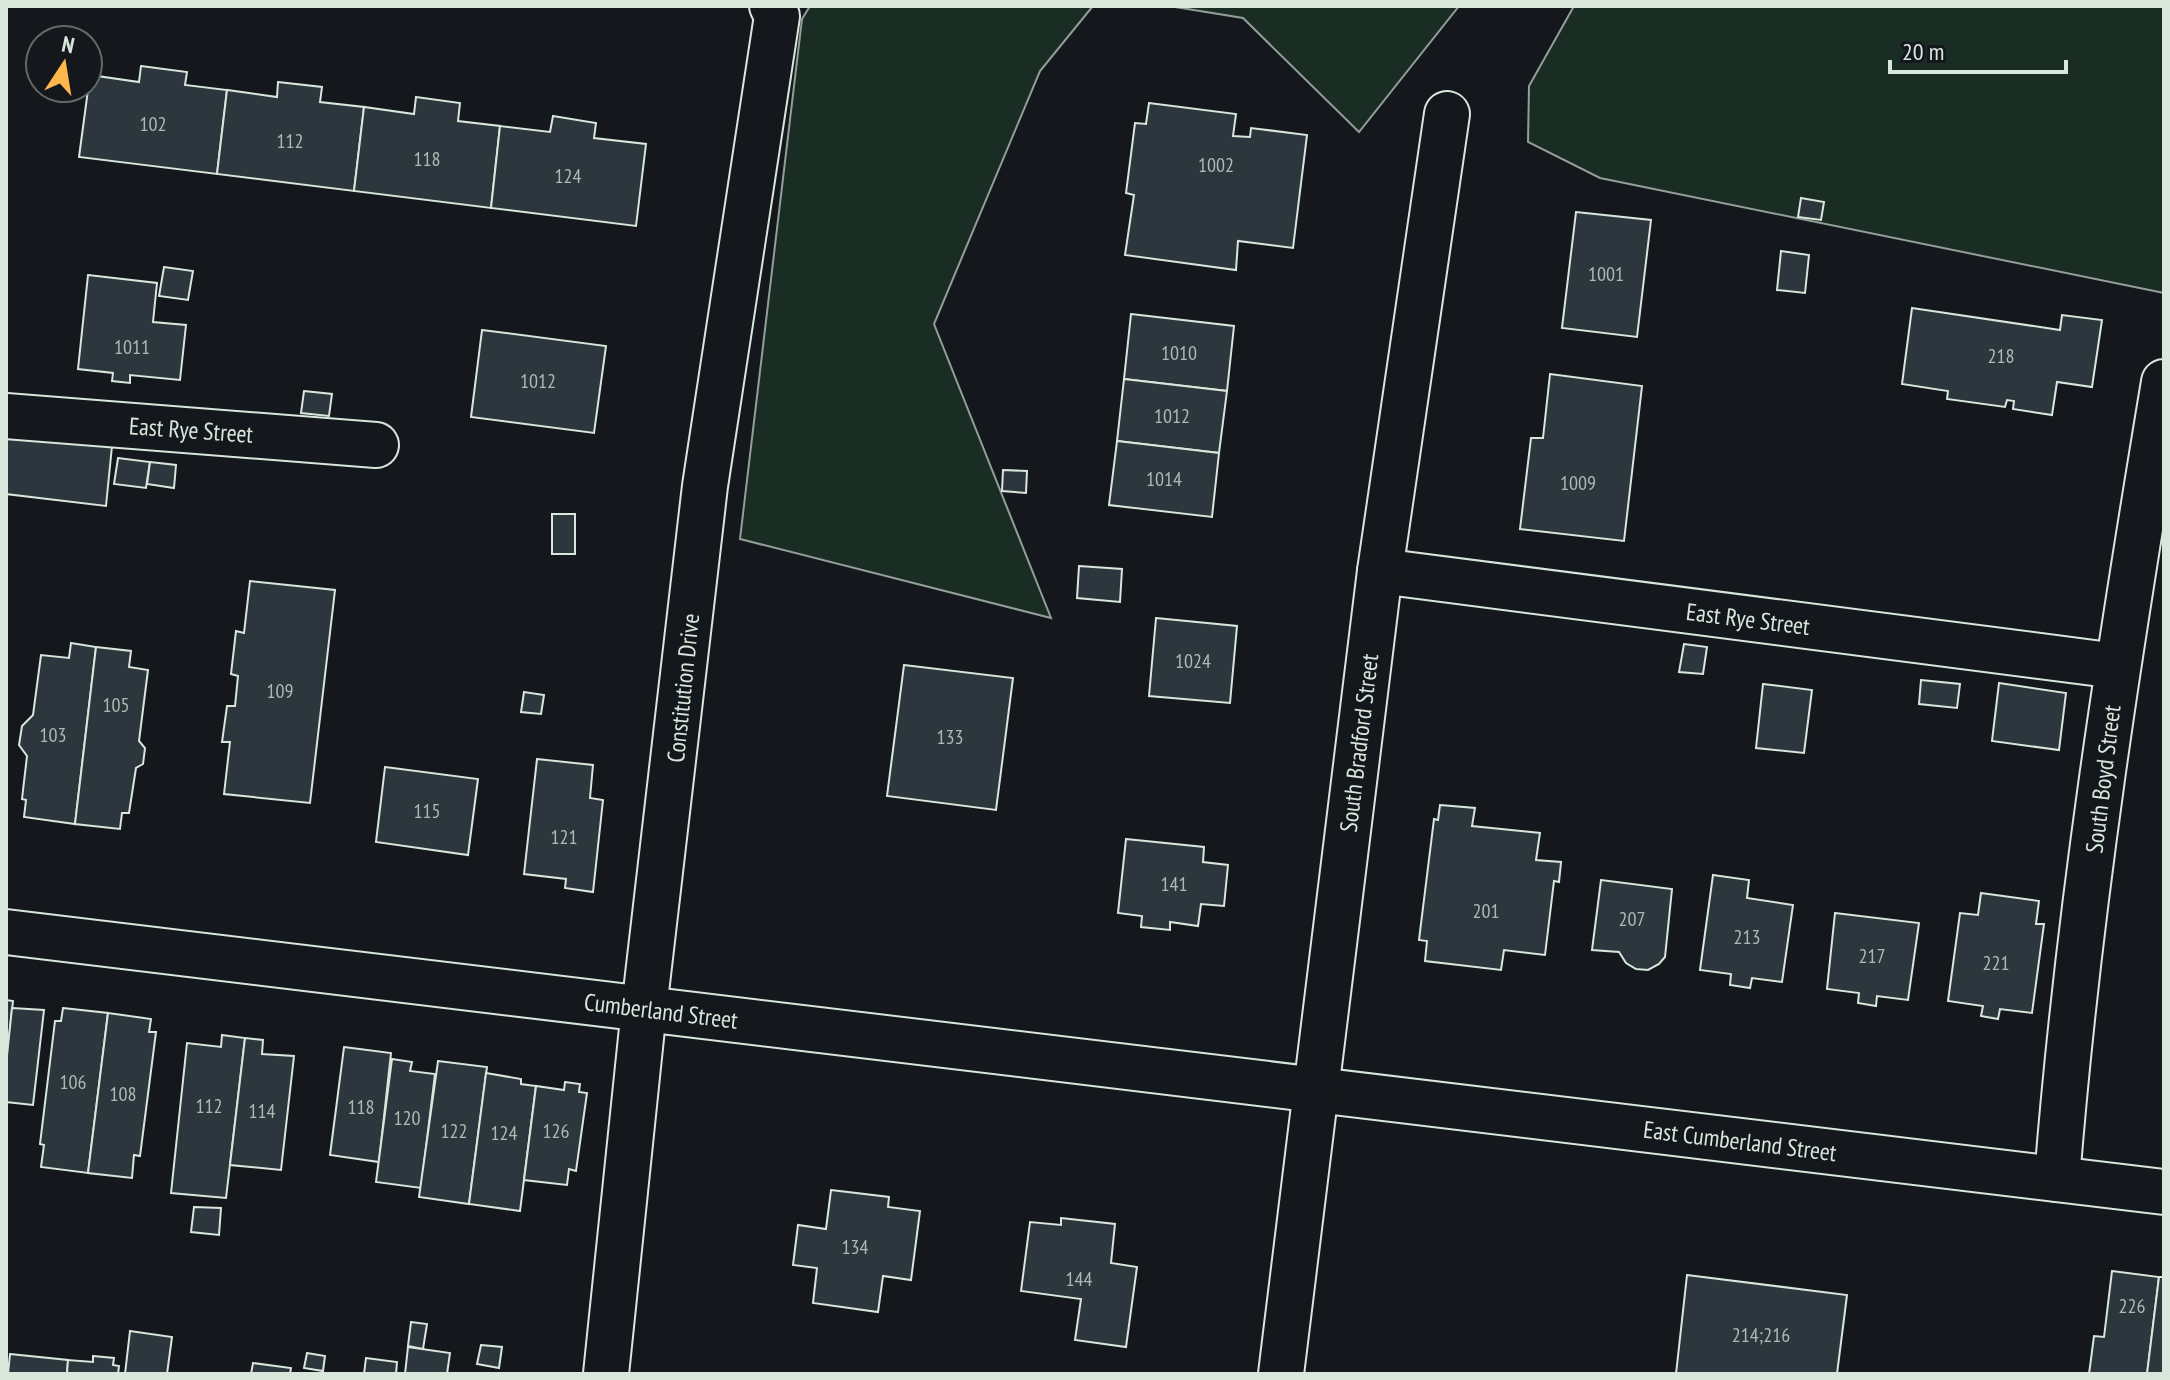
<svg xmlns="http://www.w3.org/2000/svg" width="2170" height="1380" viewBox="0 0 2170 1380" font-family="'PT Sans Narrow',sans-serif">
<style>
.green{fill:#1a2d24;stroke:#939e99;stroke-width:2}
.building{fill:#2c363c;stroke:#d8e6dc;stroke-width:2}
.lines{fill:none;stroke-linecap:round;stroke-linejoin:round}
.minor-casing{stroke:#d8e6dc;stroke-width:48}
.minor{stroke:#14181c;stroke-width:44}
.labels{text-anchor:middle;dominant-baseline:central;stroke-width:6;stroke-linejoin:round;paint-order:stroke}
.number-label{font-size:20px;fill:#adbab4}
.street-label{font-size:24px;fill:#d8e6dc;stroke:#14181c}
</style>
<rect width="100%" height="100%" fill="#14181c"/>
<g class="green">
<path d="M810,6H1093L1040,71L934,324L1051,618L740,539L802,19Z"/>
<path d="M1169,6H1459L1359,132L1243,18Z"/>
<path d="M1574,6H2164V293L1600,178L1528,142L1529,86Z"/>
</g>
<g class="building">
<path d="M141,66L187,72L185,85L227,90L217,174L79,157L90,75L139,82Z"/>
<path d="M278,82L322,87L320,102L364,107L354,191L217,174L227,90L277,97Z"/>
<path d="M416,97L460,103L458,121L500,126L491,208L354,191L364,107L414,114Z"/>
<path d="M1149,103L1236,114L1233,136L1250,137L1251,128L1307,135L1293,248L1238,241L1236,270L1125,255L1134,195L1126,193L1135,123L1146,124Z"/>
<path d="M553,116L596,123L594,138L646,144L636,226L491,208L500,126L550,132Z"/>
<path d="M1801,198L1824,202L1821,220L1798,217Z"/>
<path d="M1576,212L1651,220L1637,337L1562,328Z"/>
<path d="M1781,251L1809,255L1805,293L1777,290Z"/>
<path d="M164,267L193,271L188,300L159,296Z"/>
<path d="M88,275L157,283L153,322L186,325L180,380L130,375V383L112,381L113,373L78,369Z"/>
<path d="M1912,308L2060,330L2062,315L2102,320L2092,387L2057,382L2052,415L2013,409L2014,401L2007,400L2005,407L1947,399L1948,391L1902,384Z"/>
<path d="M1131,314L1234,326L1227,391L1124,379Z"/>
<path d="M482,330L606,346L594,433L471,417Z"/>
<path d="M1550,374L1642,386L1624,541L1520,529L1531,438H1543Z"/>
<path d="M1124,379L1227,391L1219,453L1117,441Z"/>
<path d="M304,391L332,394L329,416L301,413Z"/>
<path d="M6,434L112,446L106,506L6,494Z"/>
<path d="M1117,441L1219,453L1212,517L1109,505Z"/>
<path d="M118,458L150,462L146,488L114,484Z"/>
<path d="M150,462L176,465L174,488L147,484Z"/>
<path d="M1003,470L1027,471L1026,493L1002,491Z"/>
<rect x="552" y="514" width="23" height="40"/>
<path d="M1079,566L1122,569L1120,602L1077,598Z"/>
<path d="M250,581L335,590L310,803L224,794L230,742H222L227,706H235L238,676L231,674L236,631L244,633Z"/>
<path d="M1156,618L1237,626L1230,703L1149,696Z"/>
<path d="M71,643L96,647L75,824L24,817L26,800L22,799L27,756L19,745L22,726L33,715L41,655L69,658Z"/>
<path d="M1684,644L1707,647L1703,674L1679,672Z"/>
<path d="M96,647L131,651L129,667L148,670L139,741L145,748L143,764L136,768L129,813H122L120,829L75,824Z"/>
<path d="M904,665L1013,678L996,810L887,796Z"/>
<path d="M1921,680L1960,684L1957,708L1919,704Z"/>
<path d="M1999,683L2066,693L2059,750L1992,741Z"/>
<path d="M1763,684L1812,690L1804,753L1756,748Z"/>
<path d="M524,692L544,695L541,714L521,712Z"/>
<path d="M537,759L593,765L590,798L603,800L593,892L565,888L566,879L524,874Z"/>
<path d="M385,767L478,779L468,855L376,842Z"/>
<path d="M1440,805L1475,808L1472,826L1540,833L1536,860L1561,862L1559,882L1554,881L1545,955L1504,950L1501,970L1425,961L1427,941L1419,940L1434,819L1438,820Z"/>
<path d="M1126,839L1204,847L1203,862L1228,865L1224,906L1201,904L1198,926L1170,922V930L1141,927L1142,916L1118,913Z"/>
<path d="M1713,875L1749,880L1747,898L1793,905L1782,982L1752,978L1750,988L1730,985L1731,974L1700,970Z"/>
<path d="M1601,880L1672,889L1665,957L1659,964L1648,970L1636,969L1626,963L1619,952L1592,950Z"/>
<path d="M1981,893L2039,901L2036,924H2044L2032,1013L2000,1009L1998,1019L1981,1016L1983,1006L1948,1001L1960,913L1978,915Z"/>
<path d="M1835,913L1919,923L1908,1000L1877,996L1876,1006L1858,1003L1859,993L1827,989Z"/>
<path d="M6,1000L13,1001L6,1065Z"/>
<path d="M12,1008L44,1010L33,1105L6,1102V1065Z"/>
<path d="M63,1008L108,1013L88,1173L41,1167L44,1145L40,1144L55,1021H61Z"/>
<path d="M108,1013L151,1019L149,1032H156L140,1156L134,1155L132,1178L88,1173Z"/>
<path d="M222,1035L245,1038L226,1198L171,1193L187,1043L221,1047Z"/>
<path d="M245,1038L263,1040L262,1054L294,1056L281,1170L230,1165Z"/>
<path d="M344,1047L391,1053L379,1162L330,1155Z"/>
<path d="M392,1059L412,1062L410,1071L435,1074L421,1188L376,1182Z"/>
<path d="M438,1061L487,1067L469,1204L419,1197Z"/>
<path d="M486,1073L521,1079V1084L536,1086L520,1211L469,1204Z"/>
<path d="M565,1082L580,1084L579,1092L587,1093L576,1171L569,1169L567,1185L524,1180L536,1086L564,1090Z"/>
<path d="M831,1190L889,1197L888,1207L920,1211L911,1280L883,1276L878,1312L813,1303L817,1268L793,1265L798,1225L826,1229Z"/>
<path d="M194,1207L221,1208L219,1235L191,1232Z"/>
<path d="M1061,1218L1115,1224L1111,1263L1137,1267L1126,1347L1075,1340L1081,1299L1021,1291L1030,1222L1061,1225Z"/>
<path d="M2112,1271L2159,1277L2147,1374H2089L2094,1336L2104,1337Z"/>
<path d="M1687,1275L1847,1295L1837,1374H1676Z"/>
<path d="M2159,1277H2164V1374H2147Z"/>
<path d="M411,1322L427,1324L423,1349L408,1346Z"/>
<path d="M130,1331L172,1337L167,1374H125Z"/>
<path d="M481,1345L502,1347L499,1368L477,1364Z"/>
<path d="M408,1347L450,1353L447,1374H405Z"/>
<path d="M307,1353L325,1356L323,1371L304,1368Z"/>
<path d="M10,1354L68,1360L67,1374H8Z"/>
<path d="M93,1356L114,1358L113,1365L119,1366L118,1374H67L68,1360L93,1362Z"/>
<path d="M366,1358L397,1362L396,1374H364Z"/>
<path d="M253,1363L291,1368L290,1374H251Z"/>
</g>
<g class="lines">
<g class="minor-casing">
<g id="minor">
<path d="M6,416L376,445"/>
<path d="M1380,571L2117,666"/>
<path d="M6,932L2164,1192"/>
<path d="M2057,1179C2078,912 2120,646 2164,382"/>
<path d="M606,1374L644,1009L705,486L777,16L772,6"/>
<path d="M1281,1374L1380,571L1447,114"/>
</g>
</g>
<use href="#minor" class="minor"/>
</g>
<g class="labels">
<g class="number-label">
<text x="153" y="124">102</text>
<text x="290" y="141">112</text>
<text x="427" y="159">118</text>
<text x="1216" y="165">1002</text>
<text x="568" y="176">124</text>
<text x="1606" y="274">1001</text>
<text x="132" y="347">1011</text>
<text x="1179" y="353">1010</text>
<text x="2001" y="356">218</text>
<text x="538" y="381">1012</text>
<text x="1172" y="416">1012</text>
<text x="1164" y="479">1014</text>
<text x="1578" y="483">1009</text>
<text x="1193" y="661">1024</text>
<text x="280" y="691">109</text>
<text x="116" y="705">105</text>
<text x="53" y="735">103</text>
<text x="950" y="737">133</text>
<text x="427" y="811">115</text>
<text x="564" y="837">121</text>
<text x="1174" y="884">141</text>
<text x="1486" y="911">201</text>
<text x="1632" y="919">207</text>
<text x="1747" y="937">213</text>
<text x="1872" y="956">217</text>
<text x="1996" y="963">221</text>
<text x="73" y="1082">106</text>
<text x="123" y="1094">108</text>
<text x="209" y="1106">112</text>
<text x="361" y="1107">118</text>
<text x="262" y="1111">114</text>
<text x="407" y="1118">120</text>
<text x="454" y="1131">122</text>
<text x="556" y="1131">126</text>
<text x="504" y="1133">124</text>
<text x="855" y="1247">134</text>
<text x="1079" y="1279">144</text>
<text x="2132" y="1306">226</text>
<text x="1761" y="1335">214;216</text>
</g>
<g class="street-label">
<text transform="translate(191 430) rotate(4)">East Rye Street</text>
<text transform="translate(1748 619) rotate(7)">East Rye Street</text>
<text transform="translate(683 688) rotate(-84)">Constitution Drive</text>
<text transform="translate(1359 743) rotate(-83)">South Bradford Street</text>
<text transform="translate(2103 779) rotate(-83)">South Boyd Street</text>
<text transform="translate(661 1011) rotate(7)">Cumberland Street</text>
<text transform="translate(1740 1141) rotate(7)">East Cumberland Street</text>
</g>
</g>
<rect width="2170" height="1380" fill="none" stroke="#d8e6dc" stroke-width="16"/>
<g transform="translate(64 64) rotate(12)"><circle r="38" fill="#14181c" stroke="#626a69" stroke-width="2"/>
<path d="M0-6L14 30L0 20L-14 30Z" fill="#ffb74d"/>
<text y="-12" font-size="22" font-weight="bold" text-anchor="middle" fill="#d8e6dc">N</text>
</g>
<path d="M1890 60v12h176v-12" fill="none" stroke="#d8e6dc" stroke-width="4"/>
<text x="1902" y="60" font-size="24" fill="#d8e6dc" stroke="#14181c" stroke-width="6" paint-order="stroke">20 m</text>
</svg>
